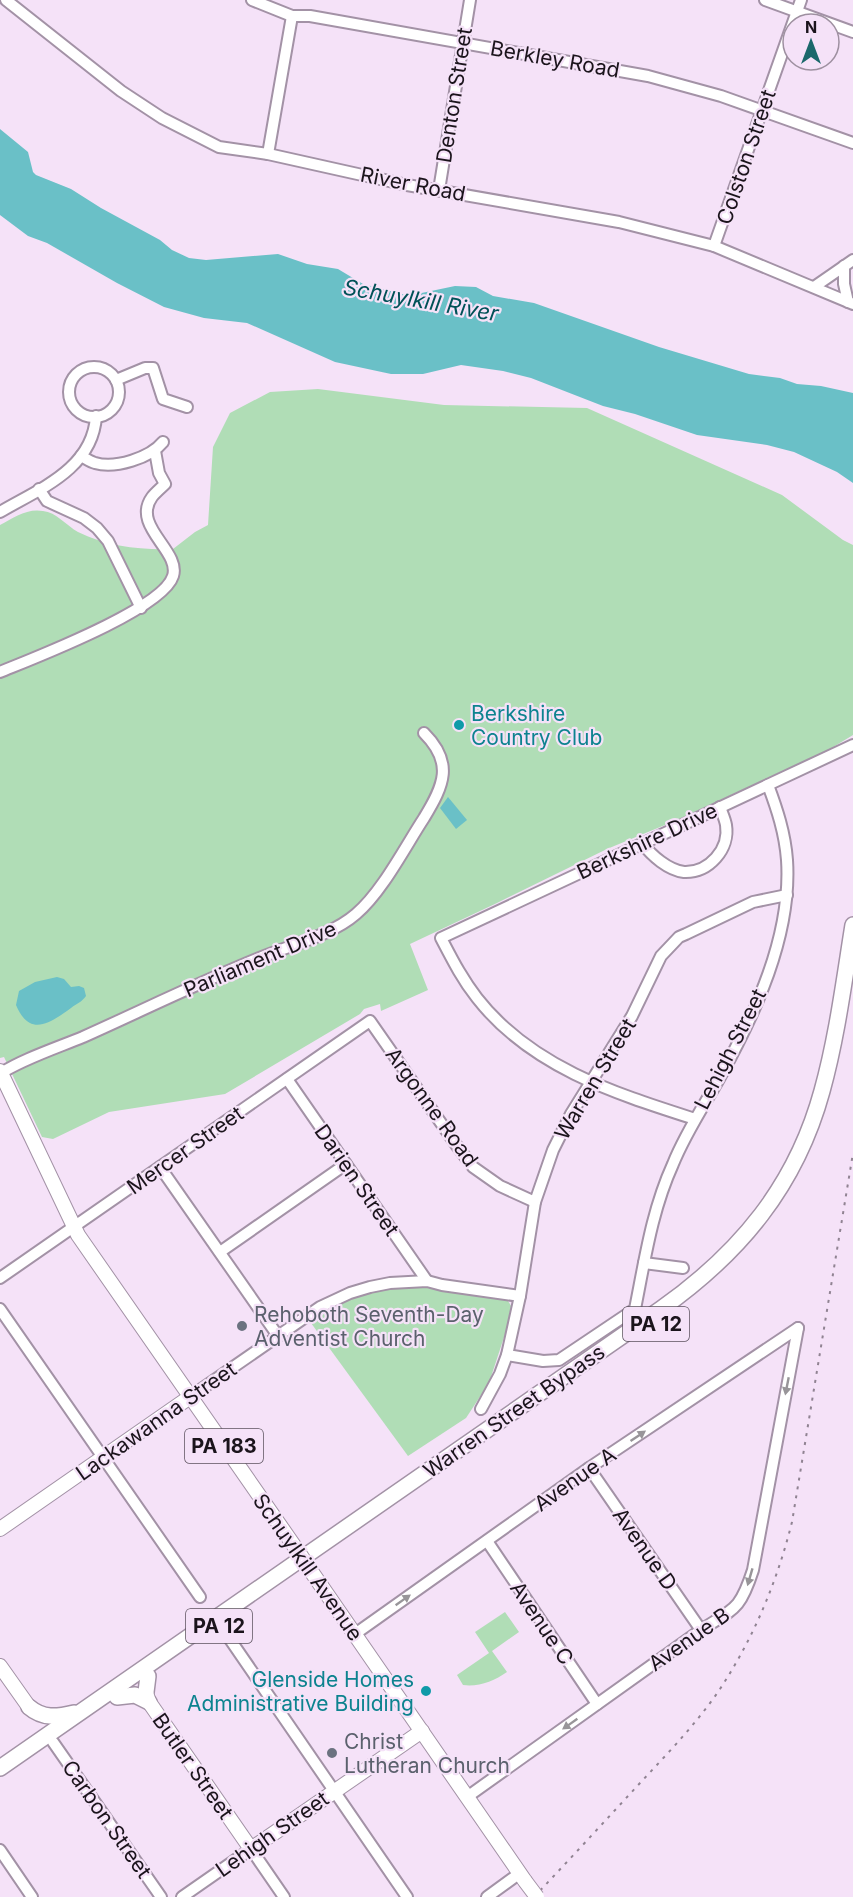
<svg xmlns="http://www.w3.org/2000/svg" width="853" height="1897" viewBox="0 0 853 1897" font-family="Inter,sans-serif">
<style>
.green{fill:#b0ddb6}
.water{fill:#6ac0c7}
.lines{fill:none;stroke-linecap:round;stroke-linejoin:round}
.minor-casing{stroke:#a392a6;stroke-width:14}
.major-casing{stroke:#a392a6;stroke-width:16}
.highway-casing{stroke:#a392a6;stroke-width:18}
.minor{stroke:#fff;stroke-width:10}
.major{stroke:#fff;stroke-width:14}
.highway{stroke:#fff;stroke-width:15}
.rail{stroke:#908392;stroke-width:2;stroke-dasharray:3 6;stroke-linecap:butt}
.major-bridge-casing{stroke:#a392a6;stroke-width:16;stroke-linecap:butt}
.major-bridge{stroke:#fff;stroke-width:14}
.oneway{fill:#989599}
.culture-dot{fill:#0f9aa8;stroke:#f5e2f8;stroke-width:2}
.worship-dot{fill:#6b7280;stroke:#f5e2f8;stroke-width:2}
.labels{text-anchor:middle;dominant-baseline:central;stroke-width:4.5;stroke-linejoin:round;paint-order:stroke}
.shield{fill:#f5e2f8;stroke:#5c525e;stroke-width:1.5}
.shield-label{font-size:20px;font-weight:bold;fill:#1b141c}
.street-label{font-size:21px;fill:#1b141c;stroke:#f5e2f8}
.culture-label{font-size:21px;fill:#0d838f;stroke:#f5e2f8;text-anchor:start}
.worship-label{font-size:21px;fill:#5b616d;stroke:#f5e2f8;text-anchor:start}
.water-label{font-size:22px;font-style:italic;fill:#005157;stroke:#f5e2f8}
</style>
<rect width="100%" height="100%" fill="#f5e2f8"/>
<g class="green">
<path d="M318,389L444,405L587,408L782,495L843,540L853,545V735L830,749L677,820L607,849L497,903L410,944L428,990L381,1011L380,1004L364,1009L360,1014L225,1094L109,1112L53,1139L42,1137L4,1057L0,1058V525C13,518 27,508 43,511C56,512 67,526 78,532C108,547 141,550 173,549L195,532L208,525L213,447L230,413L270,392Z"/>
<path d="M400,1287L427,1288L507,1299L511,1306L507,1328L489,1383L466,1418L408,1456L311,1323C342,1300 361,1292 400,1287Z"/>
<path d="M505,1612L519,1632L492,1651L507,1672C494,1681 479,1687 463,1685L457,1675L489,1653L475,1632Z"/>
</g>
<g class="water">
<path d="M0,129L28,152L33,172L36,175L71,189L101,208L160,240L172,250L189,258L206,260L278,254L307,264L338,269L363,284L402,294L412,295L455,286L476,287L493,296L534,303L659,347L749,374L780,378L797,384L821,386L853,393V483L837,472L794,452L767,445L697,435L635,414L603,406L531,378L503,371L461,365L423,374H391L335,362L247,323L204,318L164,307L117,283L47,243L28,236L0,215Z"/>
<path d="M448,797L467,820L456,829L440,808Z"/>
<path d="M57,977L64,979L71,987L79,986L84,988L86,996C82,1002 76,1004 71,1008C50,1023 30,1038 16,1005L19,991L35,982Z"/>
</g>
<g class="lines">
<g class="minor-casing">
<g id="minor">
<path d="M6,0L121,91L162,118L219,147L268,154L407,185L619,222L714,246L853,304"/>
<path d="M252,0L292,16H310L648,76L721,96L853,143"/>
<path d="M765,0L853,32"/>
<path d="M268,154L292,16"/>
<path d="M439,190L470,0"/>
<path d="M714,246L801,0"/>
<path d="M844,266V284L848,302"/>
<path d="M814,287L853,260"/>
<circle cx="94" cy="392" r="25"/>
<path d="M116,380L145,368H153L163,399L187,407"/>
<path d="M81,456C85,458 90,462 95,463C115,469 150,458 163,442"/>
<path d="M39,489L47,501L84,518L97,528L108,541L141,608"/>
<path d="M0,512C39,489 93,469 96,416"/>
<path d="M0,672C34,658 163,609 173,576C181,551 131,526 152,497C155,493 161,488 165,484L159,473L155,451"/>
<path d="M642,843C652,856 668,870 684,872C709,873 730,849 726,825C725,819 722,813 720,807"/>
<path d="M0,1074C20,1060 59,1047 83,1037C141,1011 198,983 257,959C287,946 331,936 356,914C382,892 405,847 424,818C444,785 454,763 424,733"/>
<path d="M287,1079L427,1281"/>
<path d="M695,1119C614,1093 531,1067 477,998C462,979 452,959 441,938L853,745"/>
<path d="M160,1167L278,1336"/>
<path d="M220,1252L346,1164"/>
<path d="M644,1263L683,1268"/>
<path d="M0,1278L370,1021L457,1146L473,1167L500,1186L535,1202"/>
<path d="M0,1309L200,1597"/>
<path d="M507,1355L543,1361L559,1360L635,1309C645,1259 652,1210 673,1164C685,1134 703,1107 719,1079C755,1014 792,936 787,860C785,833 777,809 768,785"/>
<path d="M190,1397L320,1307L350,1293L370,1287L390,1283L427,1281L442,1285L520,1296"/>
<path d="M481,1409L500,1374L507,1355L520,1296L535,1202L553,1150L571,1114L632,1016L661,956L679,937L686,934L753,902L787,895"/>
<path d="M589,1468L701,1630"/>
<path d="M487,1541L597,1704"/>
<path d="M355,1634L589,1468L798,1328"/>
<path d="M227,1635L407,1897"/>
<path d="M53,1742L161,1897"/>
<path d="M467,1797L701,1630C735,1608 740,1610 753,1570L798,1328"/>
<path d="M0,1850L32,1897"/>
<path d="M182,1897L251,1849L284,1897"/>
<path d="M487,1897L520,1873"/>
</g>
</g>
<g class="major-casing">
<g id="major">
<path d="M0,1071L78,1235L297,1550"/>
<path d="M0,1529L190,1397"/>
<path d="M311,1571L525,1881"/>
<path d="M0,1666L29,1707"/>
<path d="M146,1693L149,1702L251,1849L422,1731"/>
</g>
</g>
<g class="highway-casing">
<g id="highway">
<path d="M146,1692L148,1676"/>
<path d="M117,1697L135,1695L149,1702"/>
<path d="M29,1707C43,1719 57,1717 74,1713"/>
<path d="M0,1768L661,1309C740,1253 796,1186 822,1091C837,1037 844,981 853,925"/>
</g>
</g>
<use href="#minor" class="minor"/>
<use href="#major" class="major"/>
<use href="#highway" class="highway"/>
<path class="rail" d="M534,1897C570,1859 605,1821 640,1783C668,1753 697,1723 720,1689C754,1637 777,1582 792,1522L853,1153"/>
<g class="major-bridge-casing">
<g id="major-bridge">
<path d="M297,1550L311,1571"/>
<path d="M525,1881L537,1897"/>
</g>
</g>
<use href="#major-bridge" class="major-bridge"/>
</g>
<defs><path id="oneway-solid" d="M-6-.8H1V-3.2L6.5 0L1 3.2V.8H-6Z" transform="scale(1.5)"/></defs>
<g class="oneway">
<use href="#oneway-solid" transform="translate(787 1386) rotate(101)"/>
<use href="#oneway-solid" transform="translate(638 1436) rotate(-34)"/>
<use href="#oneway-solid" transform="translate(750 1577) rotate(106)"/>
<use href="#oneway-solid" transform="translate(403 1600) rotate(-35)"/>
<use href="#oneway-solid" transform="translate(570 1724) rotate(145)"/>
</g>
<g class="culture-dot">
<circle cx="459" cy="725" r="6"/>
<circle cx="426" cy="1691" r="6"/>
</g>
<g class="worship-dot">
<circle cx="242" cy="1326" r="6"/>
<circle cx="332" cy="1753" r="6"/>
</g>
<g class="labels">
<g class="shield">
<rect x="623" y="1307" width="66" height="34" rx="4.5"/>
<rect x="185" y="1429" width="78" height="34" rx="4.5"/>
<rect x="186" y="1609" width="66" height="34" rx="4.5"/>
</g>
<g class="shield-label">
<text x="656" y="1324">PA 12</text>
<text x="224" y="1446">PA 183</text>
<text x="219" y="1626">PA 12</text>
</g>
<g class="street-label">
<text transform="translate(555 59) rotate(10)">Berkley Road</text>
<text transform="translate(454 95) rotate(-81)">Denton Street</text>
<text transform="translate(746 157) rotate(-71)">Colston Street</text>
<text transform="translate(413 184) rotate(11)">River Road</text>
<text transform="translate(647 841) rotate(-25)">Berkshire Drive</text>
<text transform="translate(260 959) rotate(-23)">Parliament Drive</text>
<text transform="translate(730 1049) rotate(-63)">Lehigh Street</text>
<text transform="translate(595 1079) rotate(-59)">Warren Street</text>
<text transform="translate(432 1107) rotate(54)">Argonne Road</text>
<text transform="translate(185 1150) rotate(-35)">Mercer Street</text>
<text transform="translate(357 1180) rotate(55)">Darien Street</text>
<text transform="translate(514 1411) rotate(-35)">Warren Street Bypass</text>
<text transform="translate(156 1421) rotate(-35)">Lackawanna Street</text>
<text transform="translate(575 1479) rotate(-35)">Avenue A</text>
<text transform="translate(645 1549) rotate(55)">Avenue D</text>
<text transform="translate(308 1567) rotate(55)">Schuylkill Avenue</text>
<text transform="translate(542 1623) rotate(56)">Avenue C</text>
<text transform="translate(689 1639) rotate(-35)">Avenue B</text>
<text transform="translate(193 1766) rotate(55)">Butler Street</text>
<text transform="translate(107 1819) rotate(55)">Carbon Street</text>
<text transform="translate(272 1834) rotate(-35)">Lehigh Street</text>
</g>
<g class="culture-label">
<text x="471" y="713">Berkshire<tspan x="471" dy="24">Country Club</tspan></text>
<text x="414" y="1679" text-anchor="end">Glenside Homes<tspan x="414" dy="24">Administrative Building</tspan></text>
</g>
<g class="worship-label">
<text x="254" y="1314">Rehoboth Seventh-Day<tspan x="254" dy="24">Adventist Church</tspan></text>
<text x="344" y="1741">Christ<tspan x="344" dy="24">Lutheran Church</tspan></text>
</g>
<g class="water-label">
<text transform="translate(421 300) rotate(10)">Schuylkill River</text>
</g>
</g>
<g transform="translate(811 42)"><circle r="28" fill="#f5e2f8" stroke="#9e90a0" stroke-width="1.5"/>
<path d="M0-4.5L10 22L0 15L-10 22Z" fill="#1b686b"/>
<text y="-9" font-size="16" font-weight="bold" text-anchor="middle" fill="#1b141c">N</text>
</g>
</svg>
